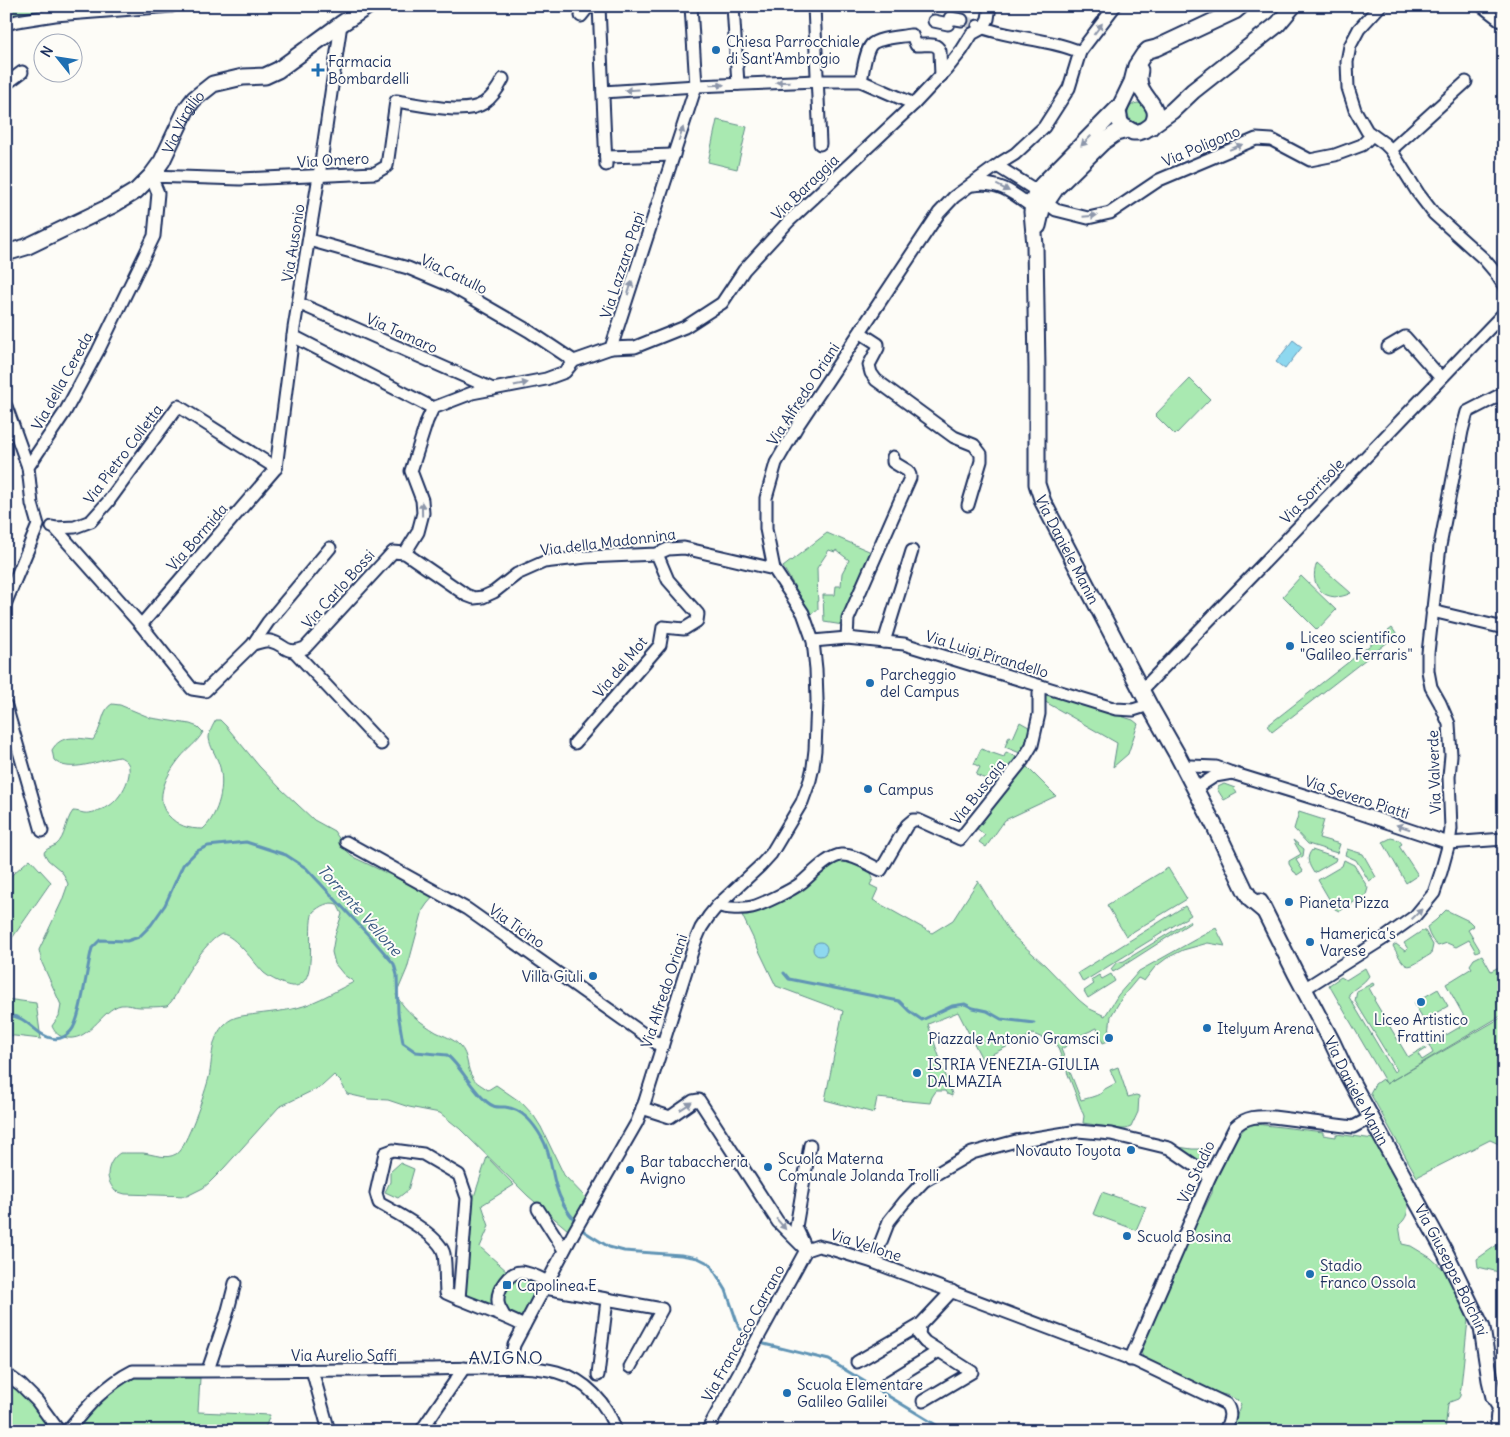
<svg xmlns="http://www.w3.org/2000/svg" width="1510" height="1437" viewBox="0 0 1510 1437" font-family="Delius,sans-serif">
<style>
.green{fill:#a9e9b1;stroke:#628c88}
.water{fill:#8ed8ef;stroke:#6094b5}
.lines{fill:none;stroke-linecap:round;stroke-linejoin:round}
.stream{stroke:#6094b5;stroke-width:3}
.street-tunnel{stroke:#d0d3d8;stroke-width:11;stroke-dasharray:11 5.5;stroke-linecap:butt}
.street-casing{stroke:#1b2f5e;stroke-width:15}
.secondary-casing{stroke:#1b2f5e;stroke-width:19}
.street{stroke:#fdfcf7;stroke-width:11}
.secondary{stroke:#fdfcf7;stroke-width:15}
.oneway{fill:#8c96aa}
.poi-dot{fill:#1f6fb2;stroke:#fdfcf7;stroke-width:2}
.labels{text-anchor:middle;dominant-baseline:central;stroke-width:4;stroke-linejoin:round;paint-order:stroke}
.poi-label{font-size:15px;fill:#1b2f5e;stroke:#fdfcf7;text-anchor:start}
.street-label{font-size:15px;fill:#1b2f5e;stroke:#fdfcf7}
.water-label{font-size:16px;font-style:italic;fill:#385982;stroke:#fdfcf7}
.quarter-label{font-size:18px;letter-spacing:1px;fill:#1b2f5e;stroke:#fdfcf7}
</style>
<rect width="100%" height="100%" fill="#fdfcf7"/>
<filter id="ink" filterUnits="userSpaceOnUse"><feTurbulence type="fractalNoise" baseFrequency=".02" numOctaves="2"/><feDisplacementMap in="SourceGraphic" scale="10" xChannelSelector="R" yChannelSelector="G"/><feConvolveMatrix kernelMatrix="1 2 1 2 8 2 1 2 1" color-interpolation-filters="sRGB"/></filter>
<g filter="url(#ink)">
<g class="green">
<path d="M6,6H126L6,23Z"/>
<circle cx="1138" cy="113" r="10"/>
<path d="M717,120L747,127L737,169L708,162Z"/>
<path d="M1190,379L1210,399L1175,435L1155,415Z"/>
<path d="M827,533L876,554L843,625L824,622L823,595H835L836,586H841L842,573L849,560L836,550L835,552L829,550L817,568L818,609L811,614L783,567Z"/>
<path d="M1317,563L1351,593C1327,605 1307,587 1317,563Z"/>
<path d="M1301,576L1336,610L1317,630L1283,596Z"/>
<path d="M1392,628L1397,635L1272,732L1267,726Z"/>
<path d="M1045,692L1133,720L1138,724L1128,754L1113,767L1117,743L1042,700Z"/>
<path d="M112,704L120,705L151,718L190,724L198,727L203,732C197,743 187,749 180,758C168,773 153,798 168,815C178,826 188,829 203,829C219,815 226,784 219,764C216,755 210,747 209,738C209,732 213,725 216,720H220L226,726L259,766L281,789L314,820L334,831L351,856L434,896L427,904L423,910L407,969L396,995C405,1011 421,1023 436,1032C444,1036 454,1039 460,1046C469,1055 466,1069 473,1078C476,1083 483,1086 488,1090L496,1085L522,1103L534,1116L541,1127L564,1175L587,1199L568,1230L528,1196L460,1129L440,1113L409,1107L388,1100L369,1099L347,1094L341,1082L334,1075L322,1086L279,1107L224,1168L209,1183L203,1188L187,1196L125,1194L115,1191C112,1187 108,1181 108,1175C108,1167 112,1158 120,1153C127,1153 135,1153 143,1153C153,1154 166,1160 176,1154C186,1149 206,1090 209,1077C213,1059 210,1038 225,1024C234,1015 245,1016 257,1014C273,1012 295,1010 309,1004C324,998 339,989 354,982L344,975L335,964L332,952L335,935L342,914L337,904C329,901 320,906 313,912C306,929 318,977 299,985C295,987 289,986 284,984C277,981 270,978 264,973C254,963 235,935 222,934C207,940 190,968 182,982C177,991 175,999 167,1006C158,1007 149,1007 140,1007C134,1007 127,1004 121,1005C101,1009 89,1045 63,1037C57,1035 54,1031 52,1026L59,1016L61,1005L42,963L39,950L62,901L68,884L64,875L60,870L48,860L44,853L45,851C48,848 52,847 56,845C66,837 65,821 73,811C77,811 79,812 84,813C91,814 100,810 107,807C118,802 131,781 129,768C129,762 124,759 120,757C101,759 69,775 54,760L52,750C61,734 77,738 93,740C95,736 98,733 99,729C103,721 103,709 112,704Z"/>
<path d="M1020,722L1034,730L1023,752L1020,753L1005,747L1009,736L1013,738Z"/>
<path d="M981,749L1004,757L1006,752L1017,757L1019,760L1001,785L976,775L980,767L974,764Z"/>
<path d="M1023,763L1056,796L1005,820L986,847L979,842L985,835L975,827Z"/>
<path d="M1224,784L1235,788L1234,789L1237,793L1224,800L1217,789L1218,787Z"/>
<path d="M1299,812L1324,820L1319,838L1340,844L1337,853L1308,844L1294,829Z"/>
<path d="M1391,838L1399,840L1402,844L1399,846L1418,875L1406,883L1383,842Z"/>
<path d="M1293,840L1304,849L1303,856L1296,860L1303,871L1297,875L1295,872H1294L1289,864V861L1301,854Z"/>
<path d="M1347,849L1363,854L1376,877L1369,881L1356,860L1345,855Z"/>
<path d="M1312,850L1336,858L1335,861L1314,873C1309,865 1305,858 1312,850Z"/>
<path d="M30,859L51,882L6,947V880Z"/>
<path d="M838,860L849,861L871,872L873,879L870,885L878,889L873,900L932,933L953,920L978,881L1010,933L1045,965L1079,1000L1090,1009L1105,1016L1118,995L1139,971L1216,928L1225,946L1208,943L1183,950L1167,958L1155,967L1144,981L1138,978L1123,996L1111,1016L1108,1041L1103,1043L1097,1028L1070,1040L1065,1047L1061,1049L1081,1100C1088,1098 1094,1097 1102,1093L1103,1090L1116,1083L1110,1070L1118,1067L1128,1097L1136,1095L1139,1096L1138,1112L1131,1127L1126,1129H1120L1083,1123L1084,1116L1056,1043L1049,1044L1050,1041L1033,1034L982,1059L958,1012L928,1024L952,1094V1096L947,1094L945,1091H936L932,1097L930,1103L877,1098L874,1113L825,1100L843,1011L776,986L742,915C761,911 788,900 804,888C814,880 824,871 834,862Z"/>
<path d="M1344,860L1354,865L1368,888L1366,895L1339,911L1335,909L1318,880L1342,866Z"/>
<path d="M1168,868L1187,899L1126,936L1107,905Z"/>
<path d="M1185,906L1191,915L1083,982L1078,973Z"/>
<path d="M1446,910L1469,921L1474,926L1468,930L1480,950L1476,952L1469,940L1456,947L1447,943L1438,946C1433,943 1428,933 1427,927L1436,920Z"/>
<path d="M1189,921L1190,923L1126,964L1120,968L1113,972L1111,969L1116,963L1124,961Z"/>
<path d="M1422,931H1425L1433,945L1431,954C1406,969 1408,973 1393,946L1396,944L1405,951L1408,949L1404,943Z"/>
<path d="M1482,955L1491,971L1499,967L1504,969V1014L1386,1084L1504,1016V1142L1501,1145L1490,1140L1417,1177L1370,1093L1375,1084L1382,1079L1386,1083L1329,985L1341,977L1346,980L1365,968L1369,976C1364,984 1355,987 1349,994V997L1394,1072L1397,1070L1355,1001L1357,991L1373,983L1374,985L1369,988L1375,999L1374,1000L1408,1057L1425,1047L1426,1049L1418,1054L1422,1060L1433,1053L1429,1045L1460,1027L1459,1024L1466,1020L1446,984L1472,968L1470,965L1474,959Z"/>
<path d="M1111,974L1115,981L1088,998L1084,991L1094,984L1091,980L1099,975L1102,979Z"/>
<path d="M1438,989L1448,1006L1424,1020L1414,1003Z"/>
<path d="M6,999L36,1003L41,1039L6,1035Z"/>
<path d="M1256,1124L1323,1132V1135L1336,1137V1134L1374,1139L1408,1202C1408,1213 1407,1218 1399,1225L1402,1244L1411,1246L1431,1258L1443,1269L1451,1279L1468,1320L1460,1396L1458,1399L1450,1402L1448,1404L1445,1431H1230L1241,1404C1235,1397 1225,1394 1215,1393L1144,1360L1141,1352L1142,1348L1194,1225L1197,1223L1212,1193L1213,1185L1237,1137L1246,1127Z"/>
<path d="M1178,1147L1192,1149H1211L1204,1163Z"/>
<path d="M487,1157L514,1185L482,1205L489,1226L480,1247L508,1272L494,1308L464,1297L471,1206Z"/>
<path d="M400,1163L414,1169L408,1190L398,1198L385,1192L390,1182V1172Z"/>
<path d="M1102,1192L1146,1207L1136,1230L1093,1214Z"/>
<path d="M1504,1240V1275L1503,1273L1478,1267L1477,1259Z"/>
<path d="M519,1278L529,1280L542,1286L523,1322L508,1315L501,1298L511,1280Z"/>
<path d="M126,1378H200L198,1412L270,1415L264,1431H73Z"/>
<path d="M6,1380L52,1423V1431H6Z"/>
</g>
<g class="water">
<path d="M1293,340L1302,347L1285,369L1276,362Z"/>
<circle cx="820" cy="949" r="7"/>
</g>
<g class="lines">
<g class="stream">
<path d="M784,973L789,979L899,1001L909,1011L922,1020L952,1006L965,1004L973,1008L987,1011L1001,1019L1034,1023"/>
<path d="M6,1016C20,1014 29,1025 40,1033C51,1040 61,1042 71,1031C81,1020 87,966 92,948L100,940L127,941L139,937L151,925L165,905L183,865L197,851L208,846L246,842L286,855L306,868L375,942L394,964L397,975L398,1013L403,1043L416,1052L447,1055C463,1069 471,1089 487,1102C494,1108 497,1107 505,1107C523,1109 534,1124 542,1138C551,1153 551,1170 556,1186C560,1200 567,1212 577,1223"/>
<path d="M581,1228L585,1232L609,1247L624,1251L681,1255L698,1258L710,1264L726,1290L739,1328L749,1335L764,1344L829,1360L946,1431"/>
<path d="M1050,1431C1062,1426 1070,1426 1082,1431"/>
</g>
<path class="street-tunnel" d="M962,20L975,25"/>
<g class="street-casing">
<g id="street">
<path d="M599,6L606,165"/>
<path d="M733,6L738,84"/>
<path d="M814,6L820,144"/>
<path d="M1380,6L1359,29L1350,46L1347,62L1348,88L1355,110L1367,131L1385,144L1391,150L1418,193L1434,214L1484,259L1495,272L1504,286"/>
<path d="M1482,6L1504,23"/>
<path d="M581,16L589,6"/>
<path d="M934,21L948,24L950,18L962,20"/>
<path d="M6,24L17,21L55,15L172,6"/>
<path d="M978,26C1011,39 1048,38 1080,52"/>
<path d="M861,81C863,72 865,52 871,45C877,38 900,37 910,35H912L916,45C925,46 936,41 940,51L941,76"/>
<path d="M6,84L22,72"/>
<path d="M603,92L696,86L817,81H861L914,104"/>
<path d="M1391,150L1466,82"/>
<path d="M606,157L674,155"/>
<path d="M997,166L1037,191"/>
<path d="M973,185C999,181 1012,192 1032,207L1045,202L1056,210L1088,218L1110,213L1159,180L1256,139L1272,140L1310,160L1335,155L1362,145L1372,135"/>
<path d="M309,240L408,268L451,286L529,331L574,361"/>
<path d="M298,303L493,389"/>
<path d="M861,333L878,344V348L869,365L871,373L876,380L954,437L974,445L981,454V461L968,505"/>
<path d="M293,336L433,408"/>
<path d="M1388,347L1405,337L1441,378"/>
<path d="M611,348L635,347L685,327L722,303L744,270L789,221L914,104L945,71L962,50L972,34L983,28L988,19L990,6"/>
<path d="M6,406L28,467"/>
<path d="M276,468L294,328L319,176L341,24"/>
<path d="M52,527L55,528L75,527L91,521L108,502L178,406L276,468"/>
<path d="M55,528L141,625L192,689L205,691L253,644C258,643 264,640 270,641C286,644 284,656 305,648L393,552L405,553L466,595L474,598L483,597L494,592L517,574L544,562L586,557L657,554L668,549L684,548L774,569"/>
<path d="M405,553L418,532L423,513L422,500L411,471L427,421L433,408L472,393L546,379L565,372L574,361L611,348L696,86L691,6"/>
<path d="M6,602L38,525L32,504L28,467L65,412L98,351L154,236L158,193L151,176L240,179L375,173L387,166L396,101C418,104 465,116 484,103C493,97 498,89 503,79"/>
<path d="M1432,611L1504,628"/>
<path d="M141,625L276,468"/>
<path d="M847,638L848,619L910,478V475L908,471L893,462V457"/>
<path d="M813,641L847,638L904,644L1116,709L1133,710L1149,705"/>
<path d="M884,642L912,551"/>
<path d="M253,644L268,622L330,548"/>
<path d="M295,652L381,744"/>
<path d="M1142,690L1504,313"/>
<path d="M6,706L42,831"/>
<path d="M575,743L660,645L663,627L684,629L697,621L698,614L668,580L657,554"/>
<path d="M1184,768L1191,766L1216,767L1232,773L1323,801L1449,843L1504,839"/>
<path d="M1195,789L1215,776L1232,773"/>
<path d="M346,842L467,909L662,1047"/>
<path d="M718,905C725,909 744,909 752,907C763,904 792,890 801,883C811,875 828,856 841,855C854,854 869,865 881,870L907,825L913,820H918L960,839L1023,760L1032,745L1039,714V693L1041,686"/>
<path d="M1304,989L1383,939L1415,916L1434,893L1441,872L1449,843L1451,829L1449,777L1451,755L1449,724L1440,703L1431,687L1428,671V653L1440,546L1462,431L1467,412L1504,393"/>
<path d="M642,1108L670,1117L693,1101L699,1100L778,1222L806,1250"/>
<path d="M538,1209L564,1250"/>
<path d="M804,1244L796,1227L810,1145"/>
<path d="M806,1250L818,1246L831,1249L873,1262L1136,1361L1226,1404C1233,1413 1229,1421 1225,1431"/>
<path d="M873,1262L889,1221L905,1201L924,1181L972,1153L1016,1141L1078,1131L1111,1134L1169,1148L1210,1176"/>
<path d="M545,1288L662,1309L630,1367"/>
<path d="M459,1299L467,1198L459,1175L423,1154L393,1150L385,1153L376,1193L379,1203C396,1213 440,1235 444,1254C446,1266 445,1281 446,1293C472,1305 499,1313 524,1326"/>
<path d="M504,1316C502,1311 498,1307 498,1301C497,1289 509,1272 521,1272C531,1273 540,1278 548,1282"/>
<path d="M1130,1360L1210,1176L1235,1127C1246,1116 1259,1116 1273,1117L1353,1127L1370,1118"/>
<path d="M857,1362L920,1325"/>
<path d="M509,1367L514,1345L574,1232L637,1122L645,1101L695,942L701,928L709,916L718,905L760,866L771,854L802,802L810,780L813,767L815,750L817,700L816,669L813,641L803,613L774,569L766,529V498L776,463L798,425L939,213L954,197L1002,162L1015,154L1044,127L1069,88L1080,52L1115,6"/>
<path d="M208,1370L227,1314L235,1283"/>
<path d="M312,1370L329,1431"/>
<path d="M6,1374L21,1385L37,1401L59,1431"/>
<path d="M598,1375L607,1300"/>
<path d="M887,1383L939,1351"/>
<path d="M923,1401L972,1372L925,1342L919,1335L920,1325L952,1291"/>
<path d="M67,1431C87,1407 105,1385 133,1371C228,1371 323,1371 417,1369C440,1369 463,1368 486,1368C508,1367 536,1366 557,1372C586,1380 607,1403 616,1431"/>
<path d="M421,1431L464,1368"/>
<path d="M707,1431L806,1250"/>
</g>
</g>
<g class="secondary-casing">
<g id="secondary">
<path d="M1241,6L1235,11L1156,48L1148,50L1144,54L1136,66L1132,82L1118,111L1120,122L1123,126L1133,132H1139L1145,130L1172,111L1193,91L1278,24L1293,6"/>
<path d="M1140,70C1133,100 1167,101 1151,127"/>
<path id="s1" d="M1120,106L1042,185L1037,191L1034,199L1032,212L1035,245L1037,369V484L1043,502L1149,705L1178,756L1214,825L1245,890L1251,900L1263,910"/>
<path d="M1038,226L1042,209L1056,188L1103,142L1116,133L1127,130"/>
<path id="s2" d="M6,253L26,247L111,206L136,191L151,176L162,161L187,108L194,99L213,84L243,77L265,76L278,70L341,24L368,6"/>
<path id="s3" d="M1260,902L1295,972L1332,1042L1347,1074L1446,1254L1482,1328L1490,1380L1494,1397L1501,1408"/>
<path d="M1501,1431C1497,1421 1497,1413 1504,1405"/>
</g>
</g>
<use href="#street" class="street"/>
<use href="#secondary" class="secondary"/>
</g>
<defs><path id="oneway-solid" d="M-6-.8H1V-3.2L6.5 0L1 3.2V.8H-6Z" transform="scale(1.25)"/></defs>
<g class="oneway">
<use href="#oneway-solid" transform="translate(1098 29) rotate(-53)"/>
<use href="#oneway-solid" transform="translate(783 82) rotate(178)"/>
<use href="#oneway-solid" transform="translate(717 85) rotate(-2)"/>
<use href="#oneway-solid" transform="translate(632 90) rotate(176)"/>
<use href="#oneway-solid" transform="translate(681 134) rotate(-72)"/>
<use href="#oneway-solid" transform="translate(1086 141) rotate(135)"/>
<use href="#oneway-solid" transform="translate(1236 147) rotate(-23)"/>
<use href="#oneway-solid" transform="translate(1003 188) rotate(27)"/>
<use href="#oneway-solid" transform="translate(1090 216) rotate(-5)"/>
<use href="#oneway-solid" transform="translate(630 288) rotate(-72)"/>
<use href="#oneway-solid" transform="translate(521 384) rotate(-11)"/>
<use href="#oneway-solid" transform="translate(422 509) rotate(-91)"/>
<use href="#oneway-solid" transform="translate(1403 827) rotate(-162)"/>
<use href="#oneway-solid" transform="translate(1417 914) rotate(-44)"/>
<use href="#oneway-solid" transform="translate(686 1106) rotate(-34)"/>
<use href="#oneway-solid" transform="translate(781 1224) rotate(49)"/>
</g>
</g>
<g class="poi-dot">
<circle cx="716" cy="50" r="5"/>
<path d="M315.5 62.5h5v5h5v5h-5v5h-5v-5h-5v-5h5z"/>
<circle cx="1290" cy="646" r="5"/>
<circle cx="870" cy="683" r="5"/>
<circle cx="868" cy="789" r="5"/>
<circle cx="1289" cy="902" r="5"/>
<circle cx="1310" cy="942" r="5"/>
<circle cx="593" cy="976" r="5"/>
<circle cx="1421" cy="1002" r="5"/>
<circle cx="1207" cy="1028" r="5"/>
<circle cx="1109" cy="1038" r="5"/>
<circle cx="917" cy="1073" r="5"/>
<circle cx="1131" cy="1150" r="5"/>
<circle cx="768" cy="1167" r="5"/>
<circle cx="630" cy="1170" r="5"/>
<circle cx="1127" cy="1236" r="5"/>
<circle cx="1310" cy="1274" r="5"/>
<rect x="502" y="1280" width="10" height="10" rx="2.5"/>
<circle cx="787" cy="1393" r="5"/>
</g>
<g class="labels">
<g class="poi-label">
<text x="726" y="41">Chiesa Parrocchiale<tspan x="726" dy="17">di Sant'Ambrogio</tspan></text>
<text x="328" y="61">Farmacia<tspan x="328" dy="17">Bombardelli</tspan></text>
<text x="1300" y="637">Liceo scientifico<tspan x="1300" dy="17">"Galileo Ferraris"</tspan></text>
<text x="880" y="674">Parcheggio<tspan x="880" dy="17">del Campus</tspan></text>
<text x="878" y="789">Campus</text>
<text x="1299" y="902">Pianeta Pizza</text>
<text x="1320" y="933">Hamerica's<tspan x="1320" dy="17">Varese</tspan></text>
<text x="583" y="976" text-anchor="end">Villa Giuli</text>
<text x="1421" y="1019" text-anchor="middle">Liceo Artistico<tspan x="1421" dy="17">Frattini</tspan></text>
<text x="1217" y="1028">Itelyum Arena</text>
<text x="1099" y="1038" text-anchor="end">Piazzale Antonio Gramsci</text>
<text x="927" y="1064">ISTRIA VENEZIA-GIULIA<tspan x="927" dy="17">DALMAZIA</tspan></text>
<text x="1121" y="1150" text-anchor="end">Novauto Toyota</text>
<text x="778" y="1158">Scuola Materna<tspan x="778" dy="17">Comunale Jolanda Trolli</tspan></text>
<text x="640" y="1161">Bar tabaccheria<tspan x="640" dy="17">Avigno</tspan></text>
<text x="1137" y="1236">Scuola Bosina</text>
<text x="1320" y="1265">Stadio<tspan x="1320" dy="17">Franco Ossola</tspan></text>
<text x="517" y="1285">Capolinea E</text>
<text x="797" y="1384">Scuola Elementare<tspan x="797" dy="17">Galileo Galilei</tspan></text>
</g>
<g class="street-label">
<text stroke="none"><textPath href="#s2" startOffset="229">Via Virgilio</textPath></text>
<text transform="translate(1201 146) rotate(-23)">Via Poligono</text>
<text transform="translate(333 160) rotate(-3)">Via Omero</text>
<text transform="translate(805 187) rotate(-44)">Via Baraggia</text>
<text transform="translate(293 243) rotate(-81)">Via Ausonio</text>
<text transform="translate(622 265) rotate(-72)">Via Lazzaro Papi</text>
<text transform="translate(454 274) rotate(26)">Via Catullo</text>
<text transform="translate(402 333) rotate(24)">Via Tamaro</text>
<text transform="translate(62 381) rotate(-61)">Via della Cereda</text>
<text transform="translate(803 394) rotate(-57)">Via Alfredo Oriani</text>
<text transform="translate(123 454) rotate(-53)">Via Pietro Colletta</text>
<text transform="translate(1312 491) rotate(-46)">Via Sorrisole</text>
<text transform="translate(197 537) rotate(-49)">Via Bormida</text>
<text transform="translate(608 542) rotate(-7)">Via della Madonnina</text>
<text stroke="none"><textPath href="#s1" startOffset="485">Via Daniele Manin</textPath></text>
<text transform="translate(338 589) rotate(-48)">Via Carlo Bossi</text>
<text transform="translate(987 654) rotate(17)">Via Luigi Pirandello</text>
<text transform="translate(620 667) rotate(-50)">Via del Mot</text>
<text transform="translate(1434 772) rotate(-92)">Via Valverde</text>
<text transform="translate(978 792) rotate(-52)">Via Buscaja</text>
<text transform="translate(1357 797) rotate(18)">Via Severo Piatti</text>
<text transform="translate(517 926) rotate(35)">Via Ticino</text>
<text transform="translate(664 991) rotate(-72)">Via Alfredo Oriani</text>
<text stroke="none"><textPath href="#s3" startOffset="212">Via Daniele Manin</textPath></text>
<text transform="translate(1196 1172) rotate(-65)">Via Stadio</text>
<text transform="translate(866 1245) rotate(18)">Via Vellone</text>
<text stroke="none"><textPath href="#s3" startOffset="415">Via Giuseppe Bolchini</textPath></text>
<text transform="translate(743 1333) rotate(-61)">Via Francesco Carrano</text>
<text x="344" y="1355">Via Aurelio Saffi</text>
</g>
<g class="water-label">
<text transform="translate(360 910) rotate(48)">Torrente Vellone</text>
</g>
<g class="quarter-label">
<text x="506" y="1357">AVIGNO</text>
</g>
</g>
<rect width="1510" height="1437" fill="none" stroke="#fdfcf7" stroke-width="25"/>
<rect x="12" y="12" width="1485" height="1412" fill="none" stroke="#1b2f5e" stroke-width="2" filter="url(#ink)"/>
<g transform="translate(58 58) rotate(300)"><circle r="24" fill="#fdfcf7" stroke="#a3aaba"/>
<path d="M0-4L9 19L0 12L-9 19Z" fill="#1f6fb2"/>
<text y="-8" font-size="14" font-weight="bold" text-anchor="middle" fill="#1b2f5e">N</text>
</g>
</svg>
